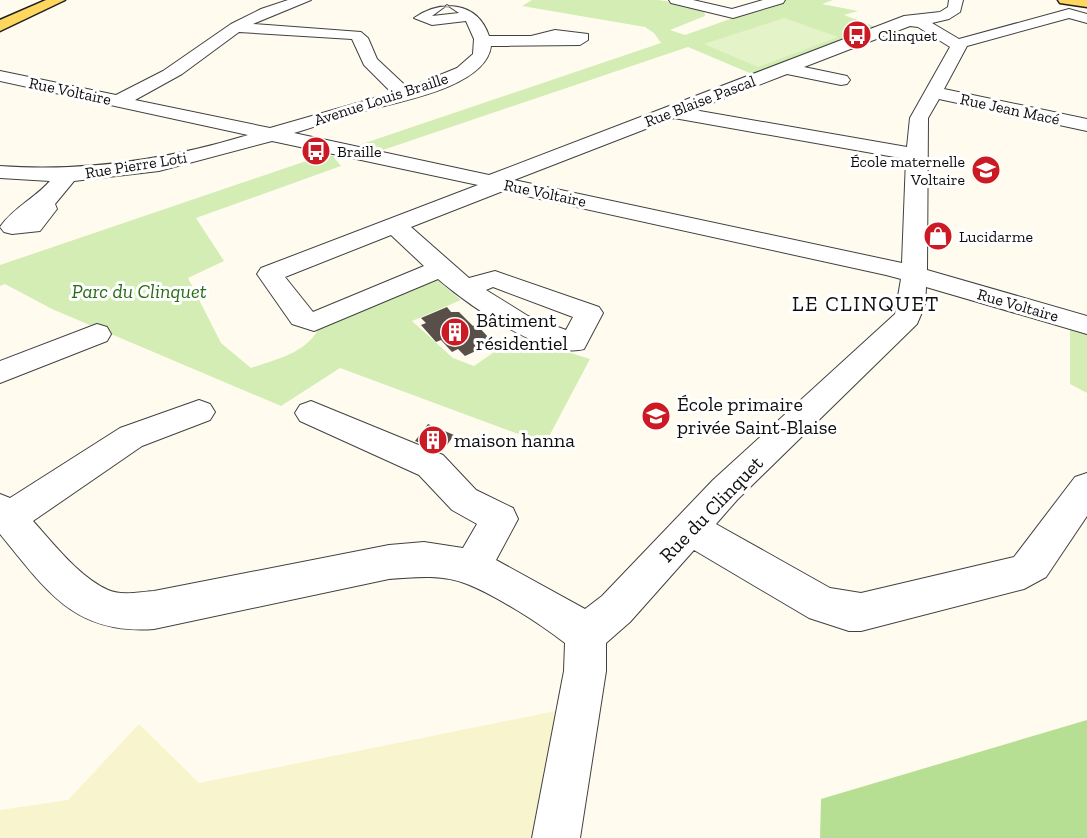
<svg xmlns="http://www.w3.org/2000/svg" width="1087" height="838" viewBox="0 0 1087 838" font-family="'Zilla Slab',serif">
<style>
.farmland{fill:#f8f4cd}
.green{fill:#d3edb5}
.forest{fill:#b6df93}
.pitch{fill:#e5f4c8}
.building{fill:#584f49}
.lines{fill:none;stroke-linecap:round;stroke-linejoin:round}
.minor-casing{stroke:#414141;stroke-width:2}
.major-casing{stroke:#1f1f1f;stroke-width:3}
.minor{fill:#fff;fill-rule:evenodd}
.major{fill:#ffd75f;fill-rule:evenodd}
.labels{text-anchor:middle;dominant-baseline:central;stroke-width:6;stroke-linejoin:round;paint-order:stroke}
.far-poi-label{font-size:16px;fill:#0e0e0e;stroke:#fff;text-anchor:start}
.far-street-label{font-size:16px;fill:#0e0e0e;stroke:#fff}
.park-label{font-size:20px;font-style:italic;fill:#2a6c18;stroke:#fff}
.poi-label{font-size:20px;fill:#0e0e0e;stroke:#fff;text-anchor:start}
.street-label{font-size:20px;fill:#0e0e0e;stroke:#fff}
.neighbourhood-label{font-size:21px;letter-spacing:1.5px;fill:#0e0e0e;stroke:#fff}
</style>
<rect width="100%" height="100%" fill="#fffcef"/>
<path class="farmland" d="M556,711L531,838H0V810L68,800L139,724L199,783Z"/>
<g class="green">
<path d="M532,0H659L704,8L705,16L670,30L685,35L784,0H833L822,4L858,11L844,15L876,27L752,74L688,47L380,151L374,146L359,145L661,43L654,33L645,27L522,6Z"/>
<path d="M324,155L333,156L341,166L196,218L224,261L188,278L221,343L251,368C276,359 304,354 318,330L436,279L461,300L412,321L453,358L474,366L517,336L590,359L545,444L340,368L281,406L52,309L5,284L0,286V265Z"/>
<path d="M1070,323L1087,327V393L1070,384Z"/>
</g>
<path class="forest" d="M1087,720V838H820L821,799Z"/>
<path class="pitch" d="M784,18L838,37L758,67L704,44Z"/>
<g class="building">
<path d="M447,307L451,312H459L473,326L476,324L489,338L486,339L491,344L465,356L458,349L452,352L441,340L436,342L421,325L426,323L421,318Z"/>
<path d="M428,424L454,435L442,452L415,441Z"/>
</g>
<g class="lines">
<g class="minor-casing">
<g id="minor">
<path d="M288,0H311L253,24L361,32L368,38L377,59L408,88L457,68L473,54L474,39L466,21L432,25L414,18C440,0 477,0 489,36H531L555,30L588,34V40L580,45L491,46C486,89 391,103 356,113C335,119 315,127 294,133L489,175L904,16L940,12L948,7L949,0H963L960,12L949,19L932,23L959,39L1069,9L1087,14V23L1069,18L967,46L944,89L1087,119V131L939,99L928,118L927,270L1087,316V334L926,287L925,305L917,324L737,500L716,524L830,588L861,593L1014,557L1075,477L1087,473V516L1046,577L1024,589L861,631H849L809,618L694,550L630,622L606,643V671L580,838H532L564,671L565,643C539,623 497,596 467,584C443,574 414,577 389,579L154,629C74,635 46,590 0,534V494L10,498L120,428L199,400L210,404L215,412L210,420L142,446L33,521C54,544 78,576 108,590C121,596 140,592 154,591L389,545L424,542L463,548L477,524L452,510L419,475L300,421L295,413L300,405L311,401L443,455L476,490L513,508L518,519L496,560L585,609L602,596L713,480L895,314L901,279L886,275L503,191L411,227L469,278L495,271L599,307L603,313L584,349C545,360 467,304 438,279L314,331L292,324L257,274L261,268L478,185L272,141L159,171L74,181L55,204L57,209L40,231L12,234L4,232L0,227C14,207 34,199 50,181L0,178V166C86,172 166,160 248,135L0,81V71L116,95L163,71L231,24L261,9ZM447,5L459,13L432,16ZM910,26L918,27L950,47L910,118L907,147L694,110L787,74L841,85L847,84L850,80L847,76L804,67ZM239,32L352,39L364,65L392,93L270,128L135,100L182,74ZM674,118L906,159L902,263L514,180ZM391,235L424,266L313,312L285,277ZM493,287L573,317L566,330L528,316L486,290Z"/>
<path d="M669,0H693L732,9L763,0H785L783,3L733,18L671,3Z"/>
<path d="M97,324L107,327L111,334L107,341L0,383V361Z"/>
</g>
</g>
<g class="major-casing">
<g id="major">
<path d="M46,0H65L0,31V20Z"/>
<path d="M1058,0H1087V7L1060,3Z"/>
</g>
</g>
<use href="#minor" class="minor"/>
<use href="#major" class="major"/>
</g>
<defs>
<g id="bus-disc" transform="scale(1.5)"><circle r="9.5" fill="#cb1a23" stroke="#fff"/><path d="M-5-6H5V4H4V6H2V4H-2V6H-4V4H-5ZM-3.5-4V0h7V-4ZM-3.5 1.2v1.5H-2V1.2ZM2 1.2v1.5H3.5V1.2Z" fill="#fff"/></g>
<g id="school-disc" transform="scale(1.5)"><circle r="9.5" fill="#cb1a23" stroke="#fff"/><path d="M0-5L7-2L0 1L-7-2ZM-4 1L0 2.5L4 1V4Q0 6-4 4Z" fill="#fff"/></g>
<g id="shop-disc" transform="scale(1.5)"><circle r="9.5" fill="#cb1a23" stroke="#fff"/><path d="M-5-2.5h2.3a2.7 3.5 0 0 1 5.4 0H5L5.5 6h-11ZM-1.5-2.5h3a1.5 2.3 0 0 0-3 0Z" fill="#fff"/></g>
<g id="building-disc" transform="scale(1.5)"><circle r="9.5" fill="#cb1a23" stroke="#fff"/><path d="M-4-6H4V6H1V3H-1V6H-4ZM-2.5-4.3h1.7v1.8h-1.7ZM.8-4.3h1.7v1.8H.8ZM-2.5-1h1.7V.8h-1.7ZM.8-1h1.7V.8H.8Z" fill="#fff"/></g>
</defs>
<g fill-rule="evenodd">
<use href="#bus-disc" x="857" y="35"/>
<use href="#bus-disc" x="316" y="151"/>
<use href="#school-disc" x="986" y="170"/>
<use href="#shop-disc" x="938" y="236"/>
<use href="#building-disc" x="455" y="332"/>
<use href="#school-disc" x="656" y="416"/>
<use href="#building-disc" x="433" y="440"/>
</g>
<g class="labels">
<g class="far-poi-label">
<text x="878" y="35">Clinquet</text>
<text x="337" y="151">Braille</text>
<text x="965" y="161" text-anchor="end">École maternelle<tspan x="965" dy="18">Voltaire</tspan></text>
<text x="959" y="236">Lucidarme</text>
</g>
<g class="far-street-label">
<text transform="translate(70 91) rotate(12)">Rue Voltaire</text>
<text transform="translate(381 99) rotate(-18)">Avenue Louis Braille</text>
<text transform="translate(700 101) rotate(-21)">Rue Blaise Pascal</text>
<text transform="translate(1010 109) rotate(12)">Rue Jean Macé</text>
<text transform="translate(136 165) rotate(-9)">Rue Pierre Loti</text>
<text transform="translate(545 193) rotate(12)">Rue Voltaire</text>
<text transform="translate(1018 305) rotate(16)">Rue Voltaire</text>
</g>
<g class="park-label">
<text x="139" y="291">Parc du Clinquet</text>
</g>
<g class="poi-label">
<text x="476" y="320">Bâtiment<tspan x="476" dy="23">résidentiel</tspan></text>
<text x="677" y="404">École primaire<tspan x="677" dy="23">privée Saint-Blaise</tspan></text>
<text x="454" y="440">maison hanna</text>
</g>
<g class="street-label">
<text transform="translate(711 509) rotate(-46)">Rue du Clinquet</text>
</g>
<g class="neighbourhood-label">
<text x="866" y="303">LE CLINQUET</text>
</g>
</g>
</svg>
